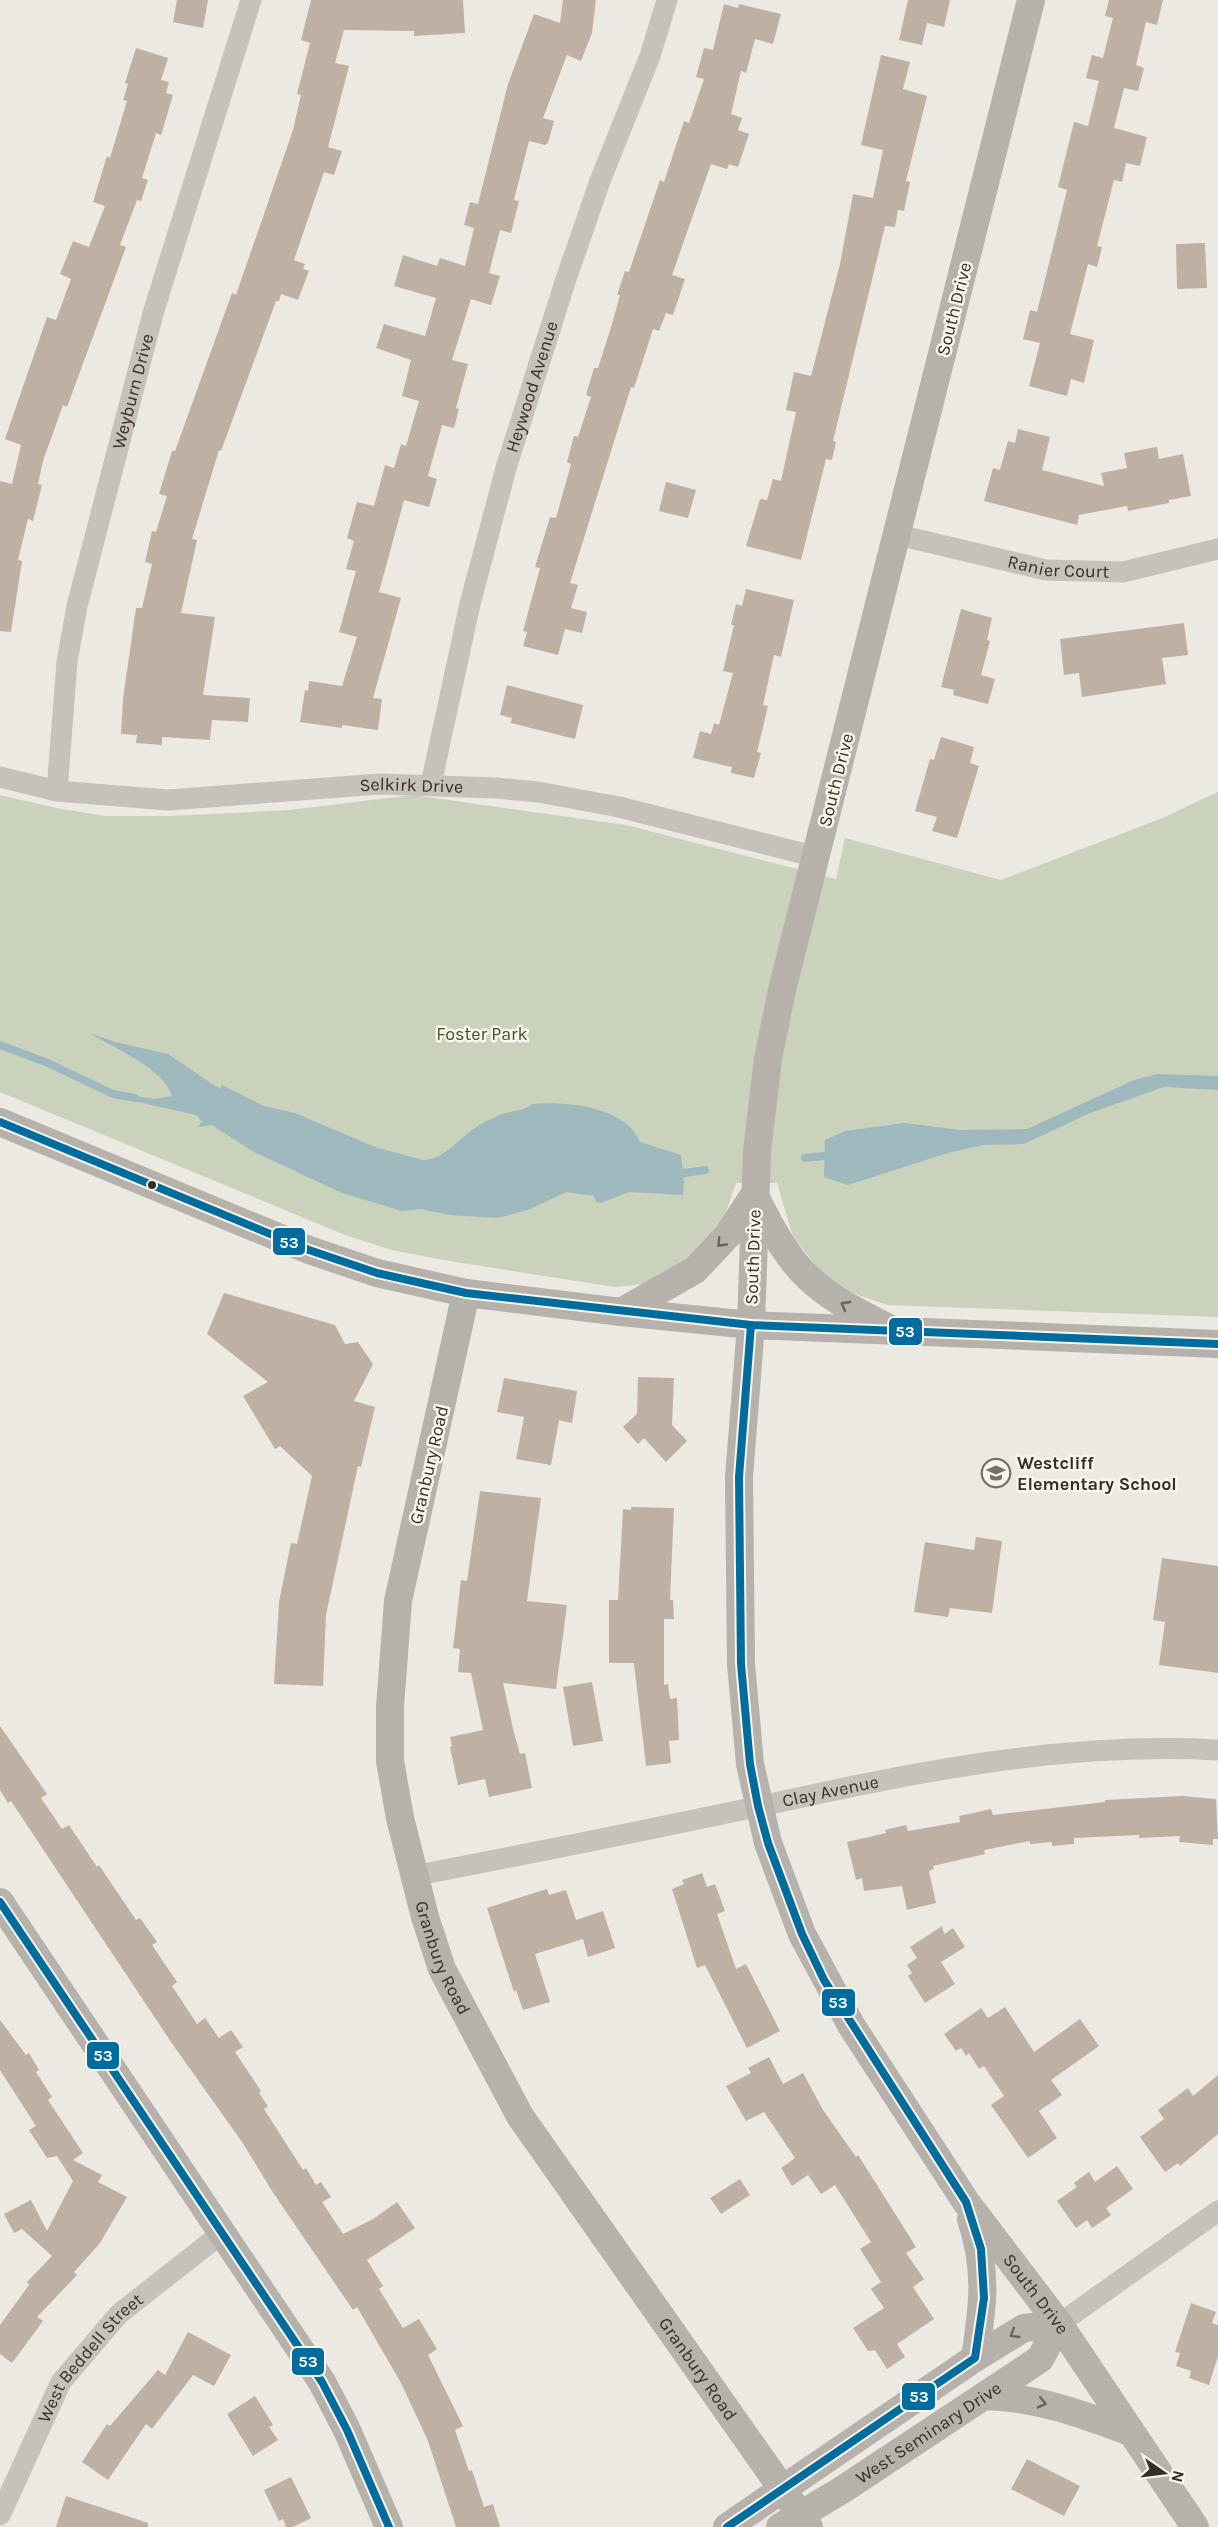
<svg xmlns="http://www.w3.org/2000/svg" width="1218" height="2527" viewBox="0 0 1218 2527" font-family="Karla,sans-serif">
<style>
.green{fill:#cad2bc}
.water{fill:#9eb9bd}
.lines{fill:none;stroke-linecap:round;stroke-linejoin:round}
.stream{stroke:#9eb9bd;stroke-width:8}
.building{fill:#bfb0a4}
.street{stroke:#c6c1ba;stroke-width:21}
.secondary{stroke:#b6b1ab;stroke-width:28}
.bus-1-casing{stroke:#f9f4e9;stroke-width:12}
.bus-1{stroke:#006d9e;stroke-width:8}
.oneway{stroke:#69635c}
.bus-dot{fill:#362f28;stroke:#f9f4e9;stroke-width:2}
.labels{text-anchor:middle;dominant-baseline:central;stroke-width:5;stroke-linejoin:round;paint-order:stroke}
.street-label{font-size:18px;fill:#362f28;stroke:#f9f4e9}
.park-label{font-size:18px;fill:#40542d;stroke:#f9f4e9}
.poi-label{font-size:18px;font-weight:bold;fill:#362f28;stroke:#f9f4e9;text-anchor:start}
.line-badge{stroke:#f9f4e9;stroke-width:2}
.badge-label{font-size:16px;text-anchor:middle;font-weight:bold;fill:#fff}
</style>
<rect width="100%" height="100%" fill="#ece9e2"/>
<path class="green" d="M1218,792V1317L887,1305L853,1293L822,1273L793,1237L777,1183H736L725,1215L712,1237L688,1259L646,1284L614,1287L443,1260L392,1250L345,1235L0,1092V795L56,808L105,816H169L289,810L413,795L626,825L836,879L845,838L1001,880L1160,819Z"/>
<g class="water">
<path d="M89,1033L115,1042L168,1054L220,1089L222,1085L264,1106L295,1113L375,1147L423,1160C444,1160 459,1138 475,1128C484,1122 496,1116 506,1113C516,1110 524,1111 532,1104C566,1101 625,1106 640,1142L681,1155L684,1183L683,1195L629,1192L601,1203L596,1202L594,1196L566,1192L528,1210L498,1218L449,1215L421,1209L402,1211L342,1193L252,1151L212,1125L198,1127L202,1121L196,1115L125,1099L124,1094L155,1099L172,1096C166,1070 112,1047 89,1033Z"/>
<path d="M1157,1074L1218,1076V1090L1164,1087L1090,1113L1024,1144L984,1145L948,1153L848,1185L824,1177L825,1140L845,1131L904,1123L961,1130L1027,1129L1134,1080Z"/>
</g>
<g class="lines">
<g class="stream">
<path d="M0,1045L48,1063L113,1094L135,1098"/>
<path d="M805,1158L833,1155"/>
<path d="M673,1171L684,1173L705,1170"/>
</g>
</g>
<g class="building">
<path d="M177,0H208L203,28L173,22Z"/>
<path d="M311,0H463L465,33L414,36V31L344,30L335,63L349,66L328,147L342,151L334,175L324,172L294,260L305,264L303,269L309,271L298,300L281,294L279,301H276L221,451L219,450L192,539L197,540L181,613L215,617L203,695L250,698L248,722L212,720L210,740L162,737V745L136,743L137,735L121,734L123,699L136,608H142L152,564L145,562L152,531L156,532L167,496L159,494L172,451H175L232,293L236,295L293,130L301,95L297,94L310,43L301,40Z"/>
<path d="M563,0H596L592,33L581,61L567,55L543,118L554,121L548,143L545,145L529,141L514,200L519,201L511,233L500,230L489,273L500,276L491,305L471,299L452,360L468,364L456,408L459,409L454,428L442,425L428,476L437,479L429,507L404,500L379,592L401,598L373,698L382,699L378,730L342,725V728L300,722L305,690L308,691L309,681L342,686L357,637L339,632L356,571L346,569L354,541L347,538L357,502L374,506L385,465L394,468L401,444L406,446L419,401L402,396L411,360L376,348L384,324L425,336L436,298L394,286L403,255L437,266L440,258L465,266L474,228L464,225L470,202L478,204L508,84L534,14L560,23Z"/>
<path d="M908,0H950L944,27L927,23L922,45L899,40Z"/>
<path d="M1109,0H1163L1157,25L1146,22L1136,65L1144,68L1138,91L1124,88L1114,128L1147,137L1140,166L1126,163L1122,182L1114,180L1097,246L1102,247L1097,267L1088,264L1070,334L1094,340L1084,383L1071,379L1067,396L1029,386L1040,343L1023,339L1030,310L1037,312L1067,190L1058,187L1074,122L1088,126L1099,81L1086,78L1092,55L1103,58L1113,18L1105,16Z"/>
<path d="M724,4L738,8L739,4L781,14L773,44L755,39L746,73L741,71L731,114L742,118L738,130L749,134L738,167L729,164L727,169L711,164L672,275L685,279L673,315L666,313L659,331L653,329L634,388L631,387L570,583L578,585L571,608L587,612L582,633L565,629L558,655L523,646L527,632L523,631L540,568L535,567L550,517L556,518L571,464L567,462L574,436L578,437L591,397L586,395L594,368H598L612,324L620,295H617L625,271L629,272L660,180L664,182L684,121L689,123L704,79L696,77L704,48L713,50Z"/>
<path d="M136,48L168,58L161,80L169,82L166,93L173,95L161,135L156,133L142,178L148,180L141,201L137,200L120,245L126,247L67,407L63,405L43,461L38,484L42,485L33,521L28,519L18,560L22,561L11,632L0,631V481L12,484L21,445L5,439L47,317L56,320L71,279L60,274L73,241L89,247L105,206L93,202L107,156L110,158L127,101L123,100L128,84L125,83Z"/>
<path d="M881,55L910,62L903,89L927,96L906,181L910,182L904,211L898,210L895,227L885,226L833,441L836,442L832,460L826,459L801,560L746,546L760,499L767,500L773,479L781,481L796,412L786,410L794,372L811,376L840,264L853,194L873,198L883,150L861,145Z"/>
<path d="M1205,243L1207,288L1177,289L1176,244Z"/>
<path d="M1018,429L1050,437L1042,470L1104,486L1101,473L1127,468L1124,453L1157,447L1159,459L1183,454L1191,496L1169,500V503L1128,511L1127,506L1079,515L1077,525L984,501L993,468L1000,470L1008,441L1015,443Z"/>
<path d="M666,482L696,490L688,518L659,511Z"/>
<path d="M746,589L794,600L781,657L774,655L763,705L768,706L757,752L761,753L754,778L731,773L732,767L693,758L700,731L711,734L714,723L719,725L733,673L723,671L734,625H731L736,604L742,606Z"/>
<path d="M961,609L992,618L987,640L990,641L981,675L995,679L988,704L953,695L954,690L941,687Z"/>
<path d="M1184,623L1188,655L1162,658L1166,684L1082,697L1079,673L1064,675L1060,639Z"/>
<path d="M507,685L583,705L575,739L511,723L512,718L500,715Z"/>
<path d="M941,737L974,747L970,763L979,766L957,838L932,831L937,817L915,811L930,759L934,760Z"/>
<path d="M224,1293L335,1325L345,1344L358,1342L373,1364L354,1401L375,1407L361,1467L358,1466L326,1615L323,1686L274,1684L279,1602L291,1543L297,1544L312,1476L280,1446L275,1449L243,1396L268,1382L207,1334Z"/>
<path d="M638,1377L674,1378L672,1425L687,1441L666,1462L644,1438L638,1444L623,1427L637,1414Z"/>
<path d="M504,1378L577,1391L572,1423L559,1420L551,1465L516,1459L524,1417L497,1412Z"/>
<path d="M480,1491L541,1498L527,1601L567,1605L556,1689L503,1683L514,1733L520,1754L525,1753L532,1788L489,1797L485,1779L458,1785L450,1747L452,1746L450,1737L483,1730L471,1673L458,1672L460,1649L453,1648L461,1580L467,1581Z"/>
<path d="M631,1507L674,1508L670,1600H673L674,1619H664V1685L668,1684L670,1699L677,1698L679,1740L669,1741L671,1763L646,1766L634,1663H609V1600H618L623,1509L631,1510Z"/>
<path d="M976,1537L1002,1541L992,1613L950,1608L948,1617L914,1612L925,1542L974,1550Z"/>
<path d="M1162,1558L1218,1566V1673L1159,1665L1165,1622L1153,1620Z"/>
<path d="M592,1682L603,1741L573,1746L563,1687Z"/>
<path d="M0,1726L47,1794L41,1798L62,1829L69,1825L97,1867L99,1865L136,1920L140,1918L157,1942L152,1945L177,1982L172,1986L197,2024L205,2018L219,2038L231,2030L243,2047L235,2052L261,2091L259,2093L268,2106L264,2109L303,2170L306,2168L316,2185L321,2182L331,2197L322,2202L343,2234L373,2219L397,2202L415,2228L367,2260L383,2286L379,2289L403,2328L419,2319L437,2349L428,2355L463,2426L455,2430L469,2471L472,2470L484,2507L493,2504L500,2527H456L428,2441L401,2383L357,2307L353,2310L272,2191L242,2142L171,2042L11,1801L8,1803L0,1790Z"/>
<path d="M1182,1796L1216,1799L1218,1839H1213V1845L1179,1842L1180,1836L1139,1838V1835L1074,1838V1844L1052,1846V1842L1030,1844V1841L984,1850L985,1854L933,1866L934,1869L929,1871L936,1903L907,1910L902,1886L864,1891L862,1878L856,1880L847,1842L886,1833L885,1830L906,1825L908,1831L960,1822L959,1816L991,1809L993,1815L1105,1802V1800Z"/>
<path d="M702,1873L707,1887L715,1884L725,1911L717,1914L736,1969L746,1964L780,2031L747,2048L705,1965L697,1968L672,1889L684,1884L682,1880Z"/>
<path d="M547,1889L549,1895L566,1890L576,1920L603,1911L615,1948L588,1957L583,1939L535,1954L550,2002L523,2010L516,1990L514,1992L487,1908Z"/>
<path d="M942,1926L944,1934L953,1928L965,1947L941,1962L955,1984L925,2003L908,1976L912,1973L907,1965L917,1958L910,1947Z"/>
<path d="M1005,2007L1034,2052L1080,2019L1099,2046L1051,2080L1062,2095L1039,2111L1057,2138L1028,2158L991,2105L1004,2096L984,2066L979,2069L969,2053L966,2056L961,2048L956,2051L944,2034L981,2008L988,2018Z"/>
<path d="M0,2020L26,2055L29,2053L39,2070L36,2072L52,2097L48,2100L83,2153L73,2160L102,2175L98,2182L127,2197L100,2243L74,2272L77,2275L37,2317L43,2321L12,2363L0,2354V2325L29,2285L27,2282L52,2256L22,2229L14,2233L4,2214L31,2200L47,2231L73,2181L57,2156L47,2158L29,2130L36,2126L0,2070Z"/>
<path d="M769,2057L783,2084L803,2073L823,2110L856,2157L858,2155L916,2247L906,2253L924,2279L913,2287L934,2319L897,2344L905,2357L887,2369L875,2350L868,2351L853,2328L884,2308L871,2289L881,2282L860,2249L871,2242L835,2185L821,2194L808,2175L792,2186L781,2168L795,2158L764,2112L746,2121L726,2086L751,2073L748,2068Z"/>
<path d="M1218,2075V2134L1180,2166L1178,2163L1165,2172L1140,2137L1164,2119L1158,2110L1188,2088L1193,2096Z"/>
<path d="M1117,2166L1133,2189L1106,2208L1111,2215L1092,2228L1087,2220L1076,2228L1057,2201L1077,2187L1074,2183L1089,2172L1095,2182Z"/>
<path d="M740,2179L750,2195L721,2214L710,2198Z"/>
<path d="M1191,2303L1216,2312L1212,2323L1218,2325V2356L1209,2385L1189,2378L1191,2371L1176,2366L1180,2353L1175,2352Z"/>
<path d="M188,2332L231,2355L214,2386L193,2375L152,2429L146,2424L108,2480L82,2462L107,2424L110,2426L158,2370L165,2375Z"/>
<path d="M255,2396L273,2425L269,2427L278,2440L253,2456L227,2414Z"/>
<path d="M1027,2459L1080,2486L1064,2516L1011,2489Z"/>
<path d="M291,2477L311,2518L293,2527H286L283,2519L279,2521L264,2490Z"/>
<path d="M66,2496L148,2523V2527H56Z"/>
</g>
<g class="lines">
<g class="street">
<path id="s1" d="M898,535L1046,570L1123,572L1218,549"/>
<path id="s2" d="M0,777L57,791L168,800L380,784L496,788L538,792L619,807L817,857"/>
<path id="s3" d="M431,784L470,604L506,468L565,282L600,181L650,56L667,0"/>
<path id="s4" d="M57,791L67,662L77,606L154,310L251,0"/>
<path id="s5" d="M413,1876C528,1854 642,1831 756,1807C908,1774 1061,1741 1218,1750"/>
<path d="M1059,2324L1218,2211"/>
<path id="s6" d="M0,2515L61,2382L119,2314L222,2233"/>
</g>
<g class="secondary">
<path id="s7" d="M1031,0L782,990L768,1059L757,1151L751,1325L739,1477L741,1664L750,1764L768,1843L802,1934L851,2025L966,2202L1059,2324L1195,2527"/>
<path d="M0,1122L309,1250L377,1273L466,1293L621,1312L751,1325L1218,1344"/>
<path d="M757,1200C793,1273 814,1291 887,1327"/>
<path id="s8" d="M466,1293L398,1601L390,1707V1761L400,1818L425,1917L442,1969L520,2116L809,2527"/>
<path d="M621,1312L695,1270L728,1235L754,1195"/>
<path d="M0,1902L322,2382L347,2430L389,2527"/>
<path d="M971,2219C988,2271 983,2305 975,2358"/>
<path d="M984,2396C1036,2397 1082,2414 1130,2432"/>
<path d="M727,2527L975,2358L1024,2328L1059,2324"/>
<path id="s9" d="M780,2527L842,2490L1040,2359L1059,2324"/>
</g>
<g class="bus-1-casing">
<g id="bus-1">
<path d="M0,1122L309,1250L377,1273L466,1293L751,1325L1218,1344"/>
<path d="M0,1902L322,2382L347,2430L389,2527"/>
<path d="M727,2527L975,2358L984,2298L981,2249L966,2202L824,1980L802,1934L768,1843L758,1806L750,1764L741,1664L739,1477L751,1325"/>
</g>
</g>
<use href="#bus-1" class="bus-1"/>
</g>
<defs><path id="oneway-chevron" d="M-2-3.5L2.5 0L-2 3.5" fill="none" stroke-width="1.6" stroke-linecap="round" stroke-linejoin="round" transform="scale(1.5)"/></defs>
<g class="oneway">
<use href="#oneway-chevron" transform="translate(721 1243) rotate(134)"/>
<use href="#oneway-chevron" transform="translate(845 1305) rotate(-150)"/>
<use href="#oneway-chevron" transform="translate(1014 2334) rotate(149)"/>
<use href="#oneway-chevron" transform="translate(1042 2403) rotate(13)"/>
</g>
<defs>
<g id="school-ring" transform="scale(1.5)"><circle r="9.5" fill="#f9f4e9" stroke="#767069" stroke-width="1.5"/><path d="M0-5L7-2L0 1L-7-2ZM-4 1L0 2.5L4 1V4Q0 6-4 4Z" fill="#767069"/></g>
</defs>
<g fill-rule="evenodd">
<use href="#school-ring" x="996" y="1473"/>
</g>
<circle class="bus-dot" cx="152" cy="1185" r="5"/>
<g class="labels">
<g class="street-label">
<text transform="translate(954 309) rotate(-76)">South Drive</text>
<text stroke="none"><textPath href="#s3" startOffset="410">Heywood Avenue</textPath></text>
<text stroke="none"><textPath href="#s4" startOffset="408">Weyburn Drive</textPath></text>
<text stroke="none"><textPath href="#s1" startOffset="164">Ranier Court</textPath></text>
<text transform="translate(836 780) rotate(-76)">South Drive</text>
<text stroke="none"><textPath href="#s2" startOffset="414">Selkirk Drive</textPath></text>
<text transform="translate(753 1257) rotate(-88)">South Drive</text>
<text transform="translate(429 1465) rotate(-77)">Granbury Road</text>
<text stroke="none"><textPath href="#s5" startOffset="426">Clay Avenue</textPath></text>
<text stroke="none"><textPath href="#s8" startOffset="680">Granbury Road</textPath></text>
<text stroke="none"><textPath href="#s7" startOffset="2406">South Drive</textPath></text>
<text stroke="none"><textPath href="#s6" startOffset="183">West Beddell Street</textPath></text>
<text stroke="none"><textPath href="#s8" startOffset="1166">Granbury Road</textPath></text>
<text stroke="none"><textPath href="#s9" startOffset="176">West Seminary Drive</textPath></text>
</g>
<g class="park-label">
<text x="482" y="1034">Foster Park</text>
</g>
<g class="poi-label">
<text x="1017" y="1463">Westcliff<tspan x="1017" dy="21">Elementary School</tspan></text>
</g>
</g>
<g class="line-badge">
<rect x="272" y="1227" width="34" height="29" rx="6" fill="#006d9e"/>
<rect x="888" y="1317" width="35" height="29" rx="6" fill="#006d9e"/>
<rect x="821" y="1988" width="35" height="29" rx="6" fill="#006d9e"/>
<rect x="86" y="2041" width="34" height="29" rx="6" fill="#006d9e"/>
<rect x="291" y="2347" width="34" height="29" rx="6" fill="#006d9e"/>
<rect x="901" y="2382" width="35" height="29" rx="6" fill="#006d9e"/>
</g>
<g class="badge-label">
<text x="289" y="1248">53</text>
<text x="905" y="1337">53</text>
<text x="838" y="2008">53</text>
<text x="103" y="2061">53</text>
<text x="308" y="2367">53</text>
<text x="919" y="2402">53</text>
</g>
<g transform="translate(1164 2473) rotate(104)" stroke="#f9f4e9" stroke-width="4.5" paint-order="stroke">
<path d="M0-4.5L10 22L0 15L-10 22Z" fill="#362f28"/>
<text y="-9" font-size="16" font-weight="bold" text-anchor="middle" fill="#362f28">N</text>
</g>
</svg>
